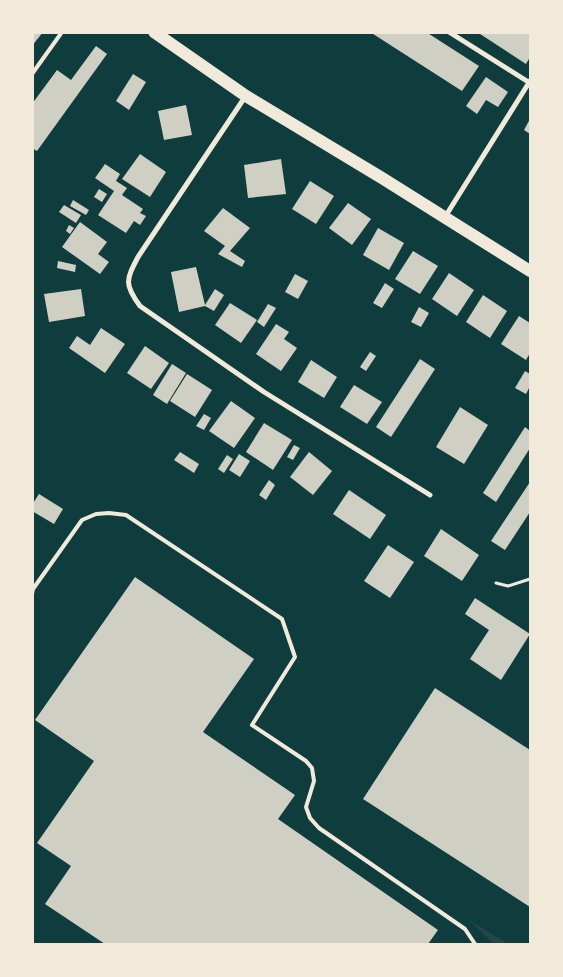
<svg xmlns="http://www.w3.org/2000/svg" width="563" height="977" viewBox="0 0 563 977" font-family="'Sofia Sans Condensed',sans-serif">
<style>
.green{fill:#244646}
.building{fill:#cfcfc3}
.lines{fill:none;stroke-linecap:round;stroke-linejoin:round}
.path{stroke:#f1e9da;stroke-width:3}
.service{stroke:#f1e9da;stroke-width:4}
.minor{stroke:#f1e9da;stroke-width:5}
.primary{stroke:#f1e9da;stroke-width:12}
</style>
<rect width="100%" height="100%" fill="#0f3d3e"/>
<path class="green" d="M469,920L508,944H494Z"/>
<g class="building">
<path d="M32,32H43L32,46Z"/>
<path d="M370,32H426L479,66L462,91Z"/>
<path d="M477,32H530V57L526,64Z"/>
<path d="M96,46L107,54L37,151L32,148V104L57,70L71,80Z"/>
<path d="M133,74L146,82L129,110L116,101Z"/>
<path d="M486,77L508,92L498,107L486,100L477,114L466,106Z"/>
<path d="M186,105L192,135L164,140L158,111Z"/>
<path d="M530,119V134L524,130Z"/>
<path d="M140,154L166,172L150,197L122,179Z"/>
<path d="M281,159L286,194L248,198L244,165Z"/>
<path d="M105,164L120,174L116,181L127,188L122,195L143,209L140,213L146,216L140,225L134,221L126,233L98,215L114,191L95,178Z"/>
<path d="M310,181L334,196L316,224L292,209Z"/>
<path d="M99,189L107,194L102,202L94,197Z"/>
<path d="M73,200L89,210L86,215L70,206Z"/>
<path d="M348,203L371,219L352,245L329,228Z"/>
<path d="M64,205L81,215L76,223L59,212Z"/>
<path d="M223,208L250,228L230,251L245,261L242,267L218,254L225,246L204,231Z"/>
<path d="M80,222L107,242L98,254L109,262L100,274L62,247Z"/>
<path d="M69,225L74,228L70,234L66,231Z"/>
<path d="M378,228L404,243L389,270L363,255Z"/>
<path d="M413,251L438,266L420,294L395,279Z"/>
<path d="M58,261L76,265L75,272L57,268Z"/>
<path d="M196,267L205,305L215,289L224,295L214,311L205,306L179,312L171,272Z"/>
<path d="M449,273L474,290L457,316L432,299Z"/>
<path d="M295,274L308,281L298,299L285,292Z"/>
<path d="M385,283L394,289L382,308L373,303Z"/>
<path d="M81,289L85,316L49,322L44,294Z"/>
<path d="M483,295L507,311L490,338L466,322Z"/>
<path d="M230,303L257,320L241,343L215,325Z"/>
<path d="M268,304L276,308L264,327L257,322Z"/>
<path d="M419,307L429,313L421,327L411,322Z"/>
<path d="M519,316L530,323V353L526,360L501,344Z"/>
<path d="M276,324L289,332L284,339L297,348L281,371L256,354Z"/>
<path d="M101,328L125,344L105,373L69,348L77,336L90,345Z"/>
<path d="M145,346L169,363L151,389L127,373Z"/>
<path d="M370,352L376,356L366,371L360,367Z"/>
<path d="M420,359L435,369L391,437L376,427Z"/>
<path d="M311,360L337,377L324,398L298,382Z"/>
<path d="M172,364L186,373L167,404L153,395Z"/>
<path d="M525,371L530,374V386L526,394L515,388Z"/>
<path d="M187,374L212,390L195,417L170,401Z"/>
<path d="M354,385L382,402L367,424L340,407Z"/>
<path d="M231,401L255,418L234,448L209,431Z"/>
<path d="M460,407L488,425L464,464L436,447Z"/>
<path d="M204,414L211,418L204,430L196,426Z"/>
<path d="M264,423L292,440L273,470L246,452Z"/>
<path d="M525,427L530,431V448L496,502L483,493Z"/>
<path d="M294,445L300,448L293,460L287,457Z"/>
<path d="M180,452L199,464L194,473L174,460Z"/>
<path d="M309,452L332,471L313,495L290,477Z"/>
<path d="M239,454L250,461L240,477L229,470Z"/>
<path d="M227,455L233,459L224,473L218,469Z"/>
<path d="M269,480L275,485L266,500L259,495Z"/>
<path d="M530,482V512L505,550L491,541Z"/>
<path d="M349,490L386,515L370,539L333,514Z"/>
<path d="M39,494L63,509L54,524L32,511V505Z"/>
<path d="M441,529L479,555L462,581L424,556Z"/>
<path d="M388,545L414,562L390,598L364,581Z"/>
<path d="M135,577L254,659L203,732L295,795L278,819L438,930L428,944H105L45,904L71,866L37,843L94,761L35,720Z"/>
<path d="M475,598L530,634L501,680L470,659L489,630L465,614Z"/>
<path d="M435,688L530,750V907L363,799Z"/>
</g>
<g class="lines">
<path class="path" d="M496,583L508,586L530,579"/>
<g class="service">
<path d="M32,74L62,32"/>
<path d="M32,594L33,589L82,520L96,514L109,513L126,515L282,619L295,657L252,725L306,761L312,768L314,781L306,807L310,818L319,828L465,929L475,944"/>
</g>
<g class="minor">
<path d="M449,32L530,83"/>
<path d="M245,97L138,257C126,280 124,284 140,306L264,392L430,495"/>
<path d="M445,217L530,81"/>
</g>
<path class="primary" d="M154,32L246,96L382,178L530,271"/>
</g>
<rect width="563" height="977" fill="none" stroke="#f1e9da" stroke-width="68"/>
</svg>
